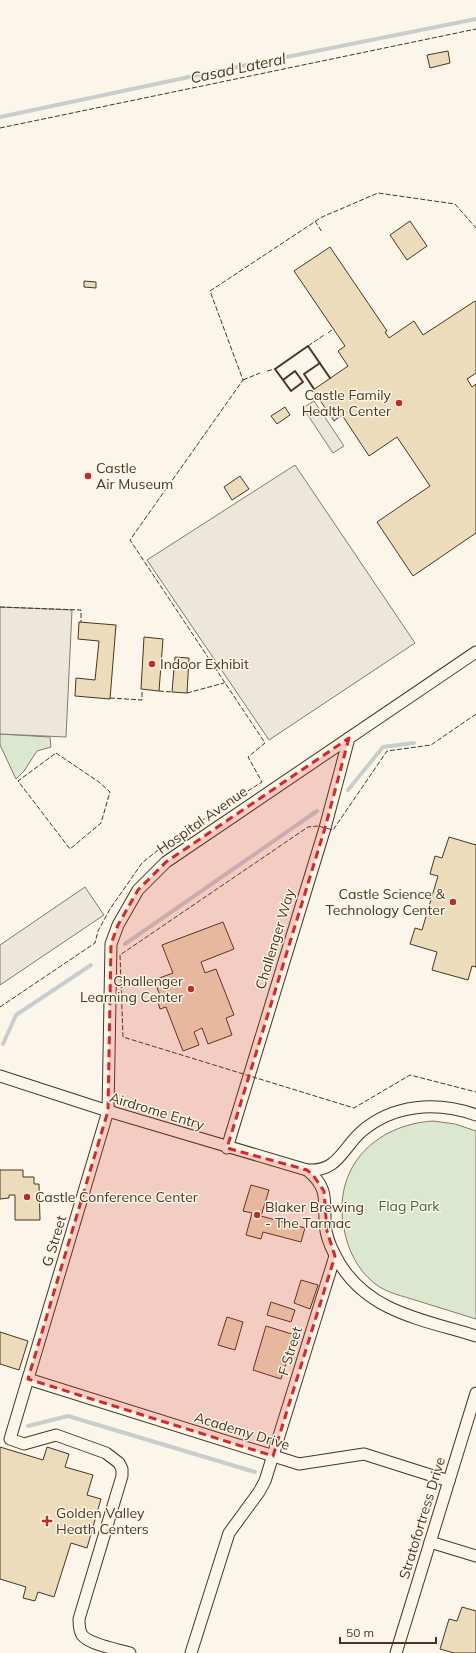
<svg xmlns="http://www.w3.org/2000/svg" width="476" height="1653" viewBox="0 0 476 1653" font-family="Mulish,sans-serif">
<style>
.green{fill:#dce7d0;stroke:#887966}
.parking{fill:#ede7d9;stroke:#887966}
.lines{fill:none;stroke-linecap:round;stroke-linejoin:round}
.stream{stroke:#c9cecd;stroke-width:4}
.building{fill:#ecdcbc;stroke:#4a3520}
.street-casing{stroke:#4a3520;stroke-width:13}
.street{stroke:#fbf6e9;stroke-width:11}
.fence{stroke:#4a3520;stroke-width:1;stroke-dasharray:5 2;stroke-linecap:butt}
.wall{stroke:#4a3520;stroke-width:2}
.marked{fill:#d62828;fill-opacity:0.2;stroke:#d62828;stroke-width:3;stroke-dasharray:8 5;stroke-linejoin:round}
.poi-dot{fill:#c62828;stroke:#fbf6e9;stroke-width:1.5}
.labels{text-anchor:middle;dominant-baseline:central;stroke-width:3;stroke-linejoin:round;paint-order:stroke}
.poi-label{font-size:14px;fill:#4a3520;stroke:#fbf6e9;text-anchor:start}
.street-label{font-size:14px;fill:#4a3520;stroke:#fbf6e9}
.park-label{font-size:14px;fill:#436837;stroke:#fbf6e9}
.water-label{font-size:15px;font-style:italic;fill:#4a3520;stroke:#fbf6e9}
</style>
<rect width="100%" height="100%" fill="#fbf6e9"/>
<g class="green">
<path d="M0,734L50,737L51,747L37,751L24,771L16,779L0,745Z"/>
<path d="M433,1121L455,1124L476,1131V1319C457,1313 437,1307 418,1301C403,1296 386,1293 374,1283C357,1269 348,1250 344,1229C332,1168 374,1125 433,1121Z"/>
</g>
<g class="parking">
<path d="M314,401L344,446L333,453L303,408Z"/>
<path d="M295,465L415,643L269,740L147,560Z"/>
<path d="M0,607L72,610L66,737L0,734Z"/>
<path d="M85,887L104,915L0,985V945Z"/>
</g>
<g class="lines">
<g class="stream">
<path d="M0,117L222,70L476,19"/>
<path d="M348,790L383,747L414,743"/>
<path d="M125,944L317,811"/>
<path d="M3,1044L16,1015L91,965"/>
<path d="M28,1426L68,1416L255,1472"/>
</g>
</g>
<g class="building">
<path d="M448,51L450,63L430,68L427,55Z"/>
<path d="M410,221L427,246L407,260L390,235Z"/>
<path d="M330,247L387,331L385,332L389,338L414,321L423,335L475,301L476,303V373L467,379L472,387L476,384V533L413,576L377,522L430,486L397,437L369,456L342,415L334,421L313,390L348,366L338,351L345,346L294,271Z"/>
<path d="M84,281L96,282V288L84,287Z"/>
<path d="M285,407L290,415L277,424L271,416Z"/>
<path d="M240,476L249,489L232,500L224,487Z"/>
<path d="M79,622L116,625L110,699L75,696L76,678L95,680L99,641L78,639Z"/>
<path d="M144,637L163,639L159,691L141,689Z"/>
<path d="M175,657L189,658L187,693L172,692Z"/>
<path d="M449,837L476,845V967L472,966L468,980L432,970L437,952L410,944L415,928L422,930L438,876L430,874L435,856L442,858Z"/>
<path d="M223,922L234,949L201,962L205,973L216,969L234,1015L226,1018L232,1035L208,1044L202,1028L194,1032L199,1045L183,1051L166,1007L160,1009L157,999L161,998L154,980L173,973L162,945Z"/>
<path d="M0,1170H23V1177H34V1184H39L40,1220H15V1195H9V1198L0,1199Z"/>
<path d="M251,1185L269,1190L261,1216L305,1228L301,1242L263,1232L261,1239L246,1235L252,1213L243,1211Z"/>
<path d="M301,1280L318,1285L310,1309L294,1303Z"/>
<path d="M271,1302L295,1310L291,1322L267,1315Z"/>
<path d="M227,1317L243,1322L235,1350L218,1345Z"/>
<path d="M266,1326L295,1335L281,1379L253,1370Z"/>
<path d="M0,1332L28,1341L19,1370L0,1364Z"/>
<path d="M0,1447L43,1460L47,1447L69,1454L65,1467L93,1475L87,1495L101,1499L87,1548L71,1543L54,1597L38,1592L35,1601L23,1598L26,1587L0,1579Z"/>
<path d="M462,1607L476,1611V1653H454L440,1649L449,1619L457,1621Z"/>
</g>
<g class="lines">
<g class="street-casing">
<g id="street">
<path d="M0,1076L108,1111L307,1170C338,1172 342,1149 361,1132C393,1104 437,1101 476,1115"/>
<path d="M227,1148L325,828L349,738"/>
<path d="M307,1170C332,1190 322,1204 326,1231C328,1242 334,1254 340,1264C370,1313 425,1320 476,1336"/>
<path d="M28,1379L299,1464L364,1454L449,1481"/>
<path d="M430,1542L476,1556"/>
<path d="M130,1653C117,1649 90,1645 82,1635C79,1630 79,1625 79,1619L122,1476V1469L119,1463L106,1453L56,1435L24,1444L10,1439L108,1111L111,944L118,925L138,890L166,862L476,652"/>
<path d="M191,1653L229,1533L259,1492L265,1481L335,1256"/>
<path d="M396,1653L476,1393"/>
</g>
</g>
<use href="#street" class="street"/>
<g class="fence">
<path d="M0,128L476,29"/>
<path d="M315,221L322,232"/>
<path d="M328,333L333,329"/>
<path d="M308,346L324,335"/>
<path d="M267,371L275,369"/>
<path d="M243,380L260,373"/>
<path d="M0,607L81,610V622"/>
<path d="M159,691L172,692"/>
<path d="M187,693L224,683"/>
<path d="M110,698L142,700V690"/>
<path d="M476,714L431,745L387,751L333,830L318,826L308,827L120,955L123,1037L354,1108L410,1075L476,1092"/>
<path d="M56,753L99,782L110,792L101,823L70,849L18,781Z"/>
<path d="M0,1007L95,943L98,931L110,909L142,863L168,842L262,782L248,757L265,743L130,540L243,380L210,291L322,217L378,193L455,204L476,228"/>
</g>
<g class="wall">
<path d="M283,380L295,371L303,382L291,391L275,369L308,346L330,378"/>
<path d="M314,389L304,374L320,363"/>
</g>
</g>
<path class="marked" d="M349,738L325,828L227,1148L307,1170L313,1175L324,1191L327,1231L335,1256L273,1456L28,1379L108,1111L111,944L118,925L138,890L166,862Z"/>
<g class="poi-dot">
<circle cx="399" cy="403" r="4"/>
<circle cx="88" cy="476" r="4"/>
<circle cx="152" cy="664" r="4"/>
<circle cx="453" cy="902" r="4"/>
<circle cx="191" cy="989" r="4"/>
<circle cx="27" cy="1197" r="4"/>
<circle cx="257" cy="1215" r="4"/>
<path d="M45 1515h4v4h4v4h-4v4h-4v-4h-4v-4h4z"/>
</g>
<g class="labels">
<g class="poi-label">
<text x="391" y="395" text-anchor="end">Castle Family<tspan x="391" dy="16">Health Center</tspan></text>
<text x="96" y="468">Castle<tspan x="96" dy="16">Air Museum</tspan></text>
<text x="160" y="664">Indoor Exhibit</text>
<text x="445" y="894" text-anchor="end">Castle Science &amp;<tspan x="445" dy="16">Technology Center</tspan></text>
<text x="183" y="981" text-anchor="end">Challenger<tspan x="183" dy="16">Learning Center</tspan></text>
<text x="35" y="1197">Castle Conference Center</text>
<text x="265" y="1207">Blaker Brewing<tspan x="265" dy="16">- The Tarmac</tspan></text>
<text x="56" y="1513">Golden Valley<tspan x="56" dy="16">Heath Centers</tspan></text>
</g>
<g class="street-label">
<text transform="translate(202 820) rotate(-35)">Hospital Avenue</text>
<text transform="translate(275 939) rotate(-73)">Challenger Way</text>
<text transform="translate(157 1111) rotate(17)">Airdrome Entry</text>
<text transform="translate(54 1241) rotate(-73)">G Street</text>
<text transform="translate(290 1351) rotate(-73)">F Street</text>
<text transform="translate(242 1431) rotate(17)">Academy Drive</text>
<text transform="translate(422 1518) rotate(-73)">Stratofortress Drive</text>
</g>
<g class="park-label">
<text x="409" y="1206">Flag Park</text>
</g>
<g class="water-label">
<text transform="translate(238 68) rotate(-12)">Casad Lateral</text>
</g>
</g>
<path d="M340 1637v6h96v-6" fill="none" stroke="#4a3520" stroke-width="2"/>
<text x="346" y="1637" font-size="12" fill="#4a3520" stroke="#fbf6e9" stroke-width="3" paint-order="stroke">50 m</text>
</svg>
